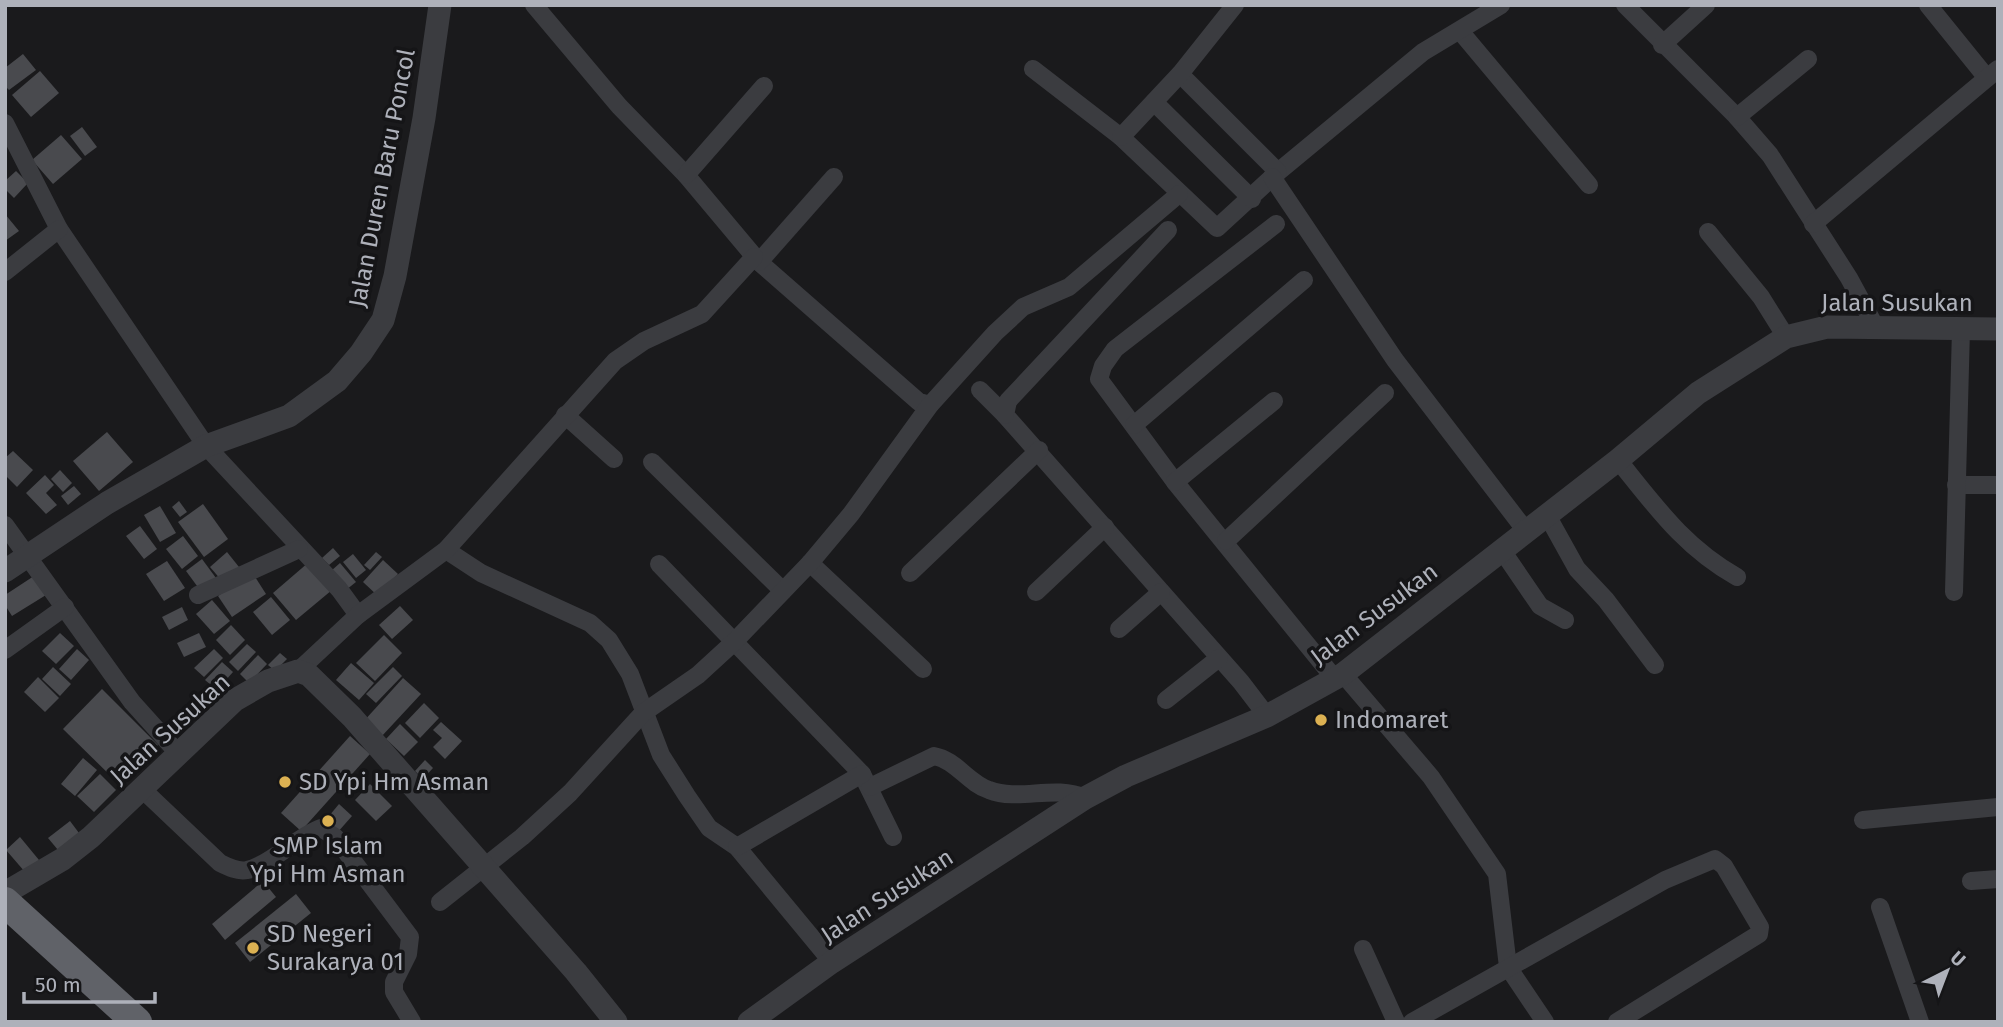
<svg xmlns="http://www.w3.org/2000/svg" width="2003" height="1027" viewBox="0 0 2003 1027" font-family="'Fira Sans',sans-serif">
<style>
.building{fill:#494a4e}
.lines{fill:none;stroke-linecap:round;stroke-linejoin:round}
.minor{stroke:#3b3c40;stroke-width:18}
.tertiary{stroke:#3b3c40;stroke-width:23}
.trunk{stroke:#606268;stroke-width:30}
.poi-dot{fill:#dcb152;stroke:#151517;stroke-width:2.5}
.labels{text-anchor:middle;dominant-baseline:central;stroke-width:7;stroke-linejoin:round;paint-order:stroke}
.street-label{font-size:24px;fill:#aeb1ba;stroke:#151517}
.poi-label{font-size:24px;fill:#aeb1ba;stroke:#151517;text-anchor:start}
</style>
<rect width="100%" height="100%" fill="#1a1a1c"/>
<g class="building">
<path d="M23,54L36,70L9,90L5,86V68Z"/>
<path d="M40,71L59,93L31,117L12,95Z"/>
<path d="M82,127L97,147L85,156L70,136Z"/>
<path d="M61,135L82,159L53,184L32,160Z"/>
<path d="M16,171L28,183L14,198L5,189V181Z"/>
<path d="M5,214L19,231L5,241Z"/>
<path d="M107,432L133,462L99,491L73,461Z"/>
<path d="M13,451L33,470L17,487L5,475V458Z"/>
<path d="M60,470L72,483L63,492L51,479Z"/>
<path d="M45,475L54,485L46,493L57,505L46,514L26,493Z"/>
<path d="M74,486L81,494L68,505L61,496Z"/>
<path d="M179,501L187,512L180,517L172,507Z"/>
<path d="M203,504L228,539L204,557L178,522Z"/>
<path d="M160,506L176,533L160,542L144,515Z"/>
<path d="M140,526L157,549L144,559L126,536Z"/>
<path d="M183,536L198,556L182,569L166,549Z"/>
<path d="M333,548L340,556L329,565L322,558Z"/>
<path d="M227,552L239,567L222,581L210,567Z"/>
<path d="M376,552L382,557L370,570L364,565Z"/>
<path d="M353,554L366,570L356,578L343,562Z"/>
<path d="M202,559L216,578L200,590L186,571Z"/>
<path d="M383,560L398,574L378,596L363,582Z"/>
<path d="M167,561L185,588L164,601L146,574Z"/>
<path d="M309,562L332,590L296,620L273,593Z"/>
<path d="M340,563L356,582L346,590L331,571Z"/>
<path d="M252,572L266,594L232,617L218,596Z"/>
<path d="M34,576L46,595L12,616L5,605V595Z"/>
<path d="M271,597L290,620L272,635L253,612Z"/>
<path d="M212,600L230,621L214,634L196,614Z"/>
<path d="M400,606L413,620L392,639L379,625Z"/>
<path d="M182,607L188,620L169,630L162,617Z"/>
<path d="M231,625L245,640L230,655L216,640Z"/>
<path d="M60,633L74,646L56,664L42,651Z"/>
<path d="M199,633L206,647L184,657L177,643Z"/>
<path d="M384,635L402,653L375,681L356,663Z"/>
<path d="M247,644L256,652L238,671L229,662Z"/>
<path d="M77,649L89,660L71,680L59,669Z"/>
<path d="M214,649L223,658L204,677L194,668Z"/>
<path d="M280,653L287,659L275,671L268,665Z"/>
<path d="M258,655L267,664L249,683L240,674Z"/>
<path d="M222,662L233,672L217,690L205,680Z"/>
<path d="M351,663L374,683L359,700L336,680Z"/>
<path d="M53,667L71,684L60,696L42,679Z"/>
<path d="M393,667L402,676L376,703L366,694Z"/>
<path d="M38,677L59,698L45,712L24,692Z"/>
<path d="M403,678L421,694L381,737L363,722Z"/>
<path d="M102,689L158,745L119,784L63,729Z"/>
<path d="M424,703L439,718L420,738L405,723Z"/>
<path d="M441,722L462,741L445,759L433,747L442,738L433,730Z"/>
<path d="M400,724L418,742L404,756L386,739Z"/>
<path d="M350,736L370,754L301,831L281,813Z"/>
<path d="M83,758L97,770L75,796L61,784Z"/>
<path d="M425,760L433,768L423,779L415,771Z"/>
<path d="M100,774L116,790L94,812L77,796Z"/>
<path d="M370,784L392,806L376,821L355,800Z"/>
<path d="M339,804L352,816L337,833L324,822Z"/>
<path d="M70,821L79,833L58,850L48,838Z"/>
<path d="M20,837L39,860L25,872L6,850Z"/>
<path d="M263,881L276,897L225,940L212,924Z"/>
<path d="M296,894L311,913L250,962L235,943Z"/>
</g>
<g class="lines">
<g class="minor">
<path d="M534,5L619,106L686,175L759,262L919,402L930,405"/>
<path d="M1625,5L1737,117L1770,155L1849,278L1875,326"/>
<path d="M1928,5L1987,78"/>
<path d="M1460,31L1589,185"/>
<path d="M1662,45L1706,5"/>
<path d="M1033,69L1121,137L1217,228L1278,172L1423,52L1501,5"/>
<path d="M1180,74L1278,172"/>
<path d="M1154,102L1252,199"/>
<path d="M1737,117L1808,59"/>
<path d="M5,123L59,229L206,446L339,589L358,615"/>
<path d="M1121,137L1180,74L1235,5"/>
<path d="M686,175L764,86"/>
<path d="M1272,177L1395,360L1526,531"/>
<path d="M1276,224L1115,349L1103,366L1099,379L1175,482L1335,679"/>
<path d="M1813,224L1998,69"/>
<path d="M1168,230L1008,401L1005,415L1241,682L1267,716"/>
<path d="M1708,232L1761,297L1786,337"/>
<path d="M759,262L834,177"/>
<path d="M5,272L59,229"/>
<path d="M980,390L1005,415"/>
<path d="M565,415L614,459"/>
<path d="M1134,425L1304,280"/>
<path d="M1618,460C1656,507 1684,547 1737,577"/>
<path d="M652,462L783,591"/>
<path d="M1175,482L1274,401"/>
<path d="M1956,485H1998"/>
<path d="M1547,515L1577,569L1606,600L1655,665"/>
<path d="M5,525L132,702L177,752"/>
<path d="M1226,541L1385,393"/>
<path d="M1501,549L1540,606L1565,620"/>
<path d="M446,550L481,573L590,623L609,640L630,674L661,755L687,796L709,828L737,847L832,962"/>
<path d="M810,563L923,669"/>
<path d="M659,564L862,774L893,837"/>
<path d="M910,573L1039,450"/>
<path d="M1036,592L1105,527"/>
<path d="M1954,592L1961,329"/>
<path d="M198,595L299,549"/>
<path d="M1119,629L1161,592"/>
<path d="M5,650L65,607"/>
<path d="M298,671L358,615L446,550L615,361L644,341L702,314L754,257"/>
<path d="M1343,674L1431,777L1497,874L1508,967L1545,1022"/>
<path d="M1166,700L1219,658"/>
<path d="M870,787L934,756C956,760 968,783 989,790C1020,802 1054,784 1085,798"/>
<path d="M141,788L220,863C228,867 238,872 247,870C267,867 298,836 321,828L335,837L410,937L408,954L394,982V992L412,1022"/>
<path d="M1863,820L1998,807"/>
<path d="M737,847L862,774"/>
<path d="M1971,881L1998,879"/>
<path d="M440,902L522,837L570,793L643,713L698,675L734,642L810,563L851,514L930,405L995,333L1023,307L1069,287L1179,194"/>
<path d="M1880,907L1920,1022"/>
<path d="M1363,949L1396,1022"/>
<path d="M1412,1022L1665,880L1715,859L1724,866L1760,927L1759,934L1617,1022"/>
</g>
<g class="tertiary">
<path d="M5,571L107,503L206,446L289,416L337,381L361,353L383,320L395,276L424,118L440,5"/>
<path d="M5,893L63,859L91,837L235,700L268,681L298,671L309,675L352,717L576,972L616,1022"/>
<path d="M749,1022L832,962L1085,798L1126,776L1267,716L1343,674L1618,460L1698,393L1786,337L1827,327L1998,329"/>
</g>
<path class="trunk" d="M5,902L137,1022"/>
</g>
<g class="poi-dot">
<circle cx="1321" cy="720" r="7"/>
<circle cx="285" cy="782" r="7"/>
<circle cx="328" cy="821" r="7"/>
<circle cx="253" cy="948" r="7"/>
</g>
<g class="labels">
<g class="street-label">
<text transform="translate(382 178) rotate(-79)">Jalan Duren Baru Poncol</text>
<text x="1897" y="303">Jalan Susukan</text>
<text transform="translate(1374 614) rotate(-37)">Jalan Susukan</text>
<text transform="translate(170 729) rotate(-42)">Jalan Susukan</text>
<text transform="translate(887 896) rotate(-33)">Jalan Susukan</text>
</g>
<g class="poi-label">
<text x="1335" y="720">Indomaret</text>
<text x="299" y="782">SD Ypi Hm Asman</text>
<text x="328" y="846" text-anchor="middle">SMP Islam<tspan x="328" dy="28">Ypi Hm Asman</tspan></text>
<text x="267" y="934">SD Negeri<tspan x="267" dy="28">Surakarya 01</tspan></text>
</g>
</g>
<rect width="2003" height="1027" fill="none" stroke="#aeb1ba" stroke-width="14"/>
<g transform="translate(1947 971) rotate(42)" stroke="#151517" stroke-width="5" paint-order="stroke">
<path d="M0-5L12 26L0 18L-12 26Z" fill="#aeb1ba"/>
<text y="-10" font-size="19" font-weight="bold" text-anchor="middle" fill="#aeb1ba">U</text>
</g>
<path d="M24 992v10h131v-10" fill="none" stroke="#aeb1ba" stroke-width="3.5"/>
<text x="35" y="992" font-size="21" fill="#aeb1ba" stroke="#151517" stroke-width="5" paint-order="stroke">50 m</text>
</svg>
